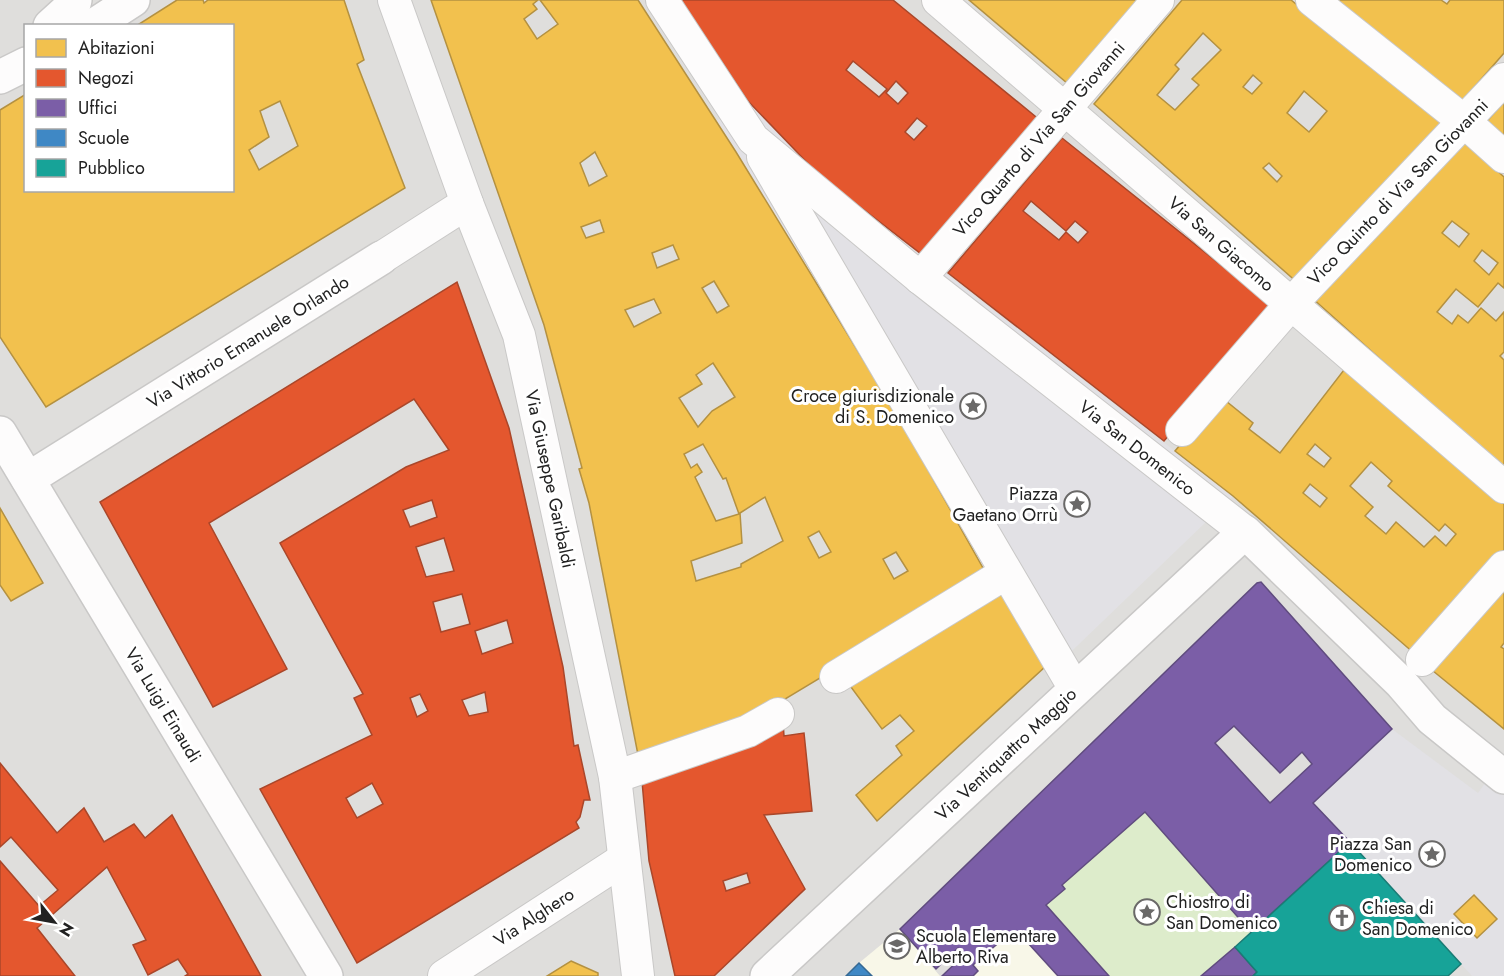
<svg xmlns="http://www.w3.org/2000/svg" width="1504" height="976" viewBox="0 0 1504 976" font-family="Jost,sans-serif">
<style>
.residential{fill:#dfdedc;fill-rule:evenodd}
.education{fill:#f8f7e8}
.grass{fill:#ddeccb}
.plaza{fill:#e2e1e5}
.homes{fill:#f2c14e;stroke:#b49141;stroke-width:1.5;fill-rule:evenodd}
.shops{fill:#e4572e;stroke:#aa472a;stroke-width:1.5;fill-rule:evenodd}
.offices{fill:#7b5ea7;stroke:#604c7f;stroke-width:1.5;fill-rule:evenodd}
.schools{fill:#3f88c5;stroke:#366994;stroke-width:1.5}
.public{fill:#17a398;stroke:#1a7c75;stroke-width:1.5}
.lines{fill:none;stroke-linecap:round;stroke-linejoin:round}
.pedestrian-casing{stroke:#c9c8c7;stroke-width:34}
.minor-casing{stroke:#c9c8c7;stroke-width:36}
.pedestrian{stroke:#fdfcfc;stroke-width:32}
.minor{stroke:#fdfcfc;stroke-width:33}
.labels{text-anchor:middle;dominant-baseline:central;stroke-width:6;stroke-linejoin:round;paint-order:stroke}
.street-label{font-size:18px;fill:#222;stroke:#fff}
.poi-label{font-size:18px;fill:#222;stroke:#fff;text-anchor:end}
</style>
<rect width="100%" height="100%" fill="#f0eeeb"/>
<path class="residential" d="M0,0H1504V976H0ZM26,26H232V190H26Z"/>
<g class="education">
<path d="M900,929L940,976H846L859,963Z"/>
<path d="M1017,931L1058,976H973L978,971L973,965L1010,933L1013,935Z"/>
</g>
<path class="grass" d="M1145,812L1251,932L1201,976H1109L1046,905L1064,889L1062,885Z"/>
<g class="plaza">
<path d="M747,100L819,175L1233,496L1051,671L988,577L899,418L716,121Z"/>
<path d="M1392,729L1478,793L1504,756V976H1472L1313,803Z"/>
</g>
<g class="homes">
<path d="M177,0H203L204,3L208,0H344L364,60L357,64L405,188L46,407L0,337V110L26,94V190H232V26H136ZM280,101L298,146L259,170L249,150L269,137L260,111Z"/>
<path d="M431,0H538L533,4L537,9L524,19L537,39L558,24L540,0H638L736,152L899,418L988,577L755,717L639,760L589,503L579,469L582,468L544,325ZM595,152L607,176L589,186L580,163ZM600,220L604,232L586,238L581,227ZM673,245L679,259L657,268L652,253ZM714,281L729,306L717,313L702,288ZM654,299L661,313L634,327L625,310ZM713,363L735,397L712,411L698,427L679,398L702,384L696,375ZM703,444L723,479L726,478L739,514L716,521L695,477L702,472L697,464L691,468L684,454ZM765,497L783,541L741,564V567L696,581L691,561L742,543L740,513ZM819,531L831,552L819,558L808,537ZM896,552L908,571L894,579L883,559Z"/>
<path d="M969,0H1150L1074,89Z"/>
<path d="M1182,0H1291L1445,125L1299,284L1094,104ZM1203,33L1221,50L1192,79L1199,85L1175,110L1157,95L1179,69L1175,65ZM1253,75L1262,83L1252,94L1243,87ZM1304,91L1327,111L1309,132L1287,113ZM1269,163L1282,176L1277,182L1263,168Z"/>
<path d="M1334,0H1441L1447,4L1450,0H1504V53L1463,100Z"/>
<path d="M1504,102V136L1487,121Z"/>
<path d="M1459,136L1504,177V288L1498,283L1478,307L1456,289L1437,312L1452,324L1458,315L1468,323L1481,308L1496,321L1504,312V352L1500,356L1504,360V470L1311,297ZM1452,221L1469,234L1459,247L1442,233ZM1482,250L1498,263L1489,275L1474,261Z"/>
<path d="M1347,366L1504,501V554L1415,654L1233,496L1175,451L1221,397L1253,423L1249,429L1280,453ZM1315,444L1331,458L1324,467L1307,454ZM1371,462L1392,481L1388,486L1439,531L1445,524L1456,534L1446,546L1435,536L1424,547L1396,522L1386,534L1365,516L1373,507L1350,486ZM1310,484L1327,498L1320,507L1303,493Z"/>
<path d="M0,508L43,583L11,601L0,585Z"/>
<path d="M1504,577V643L1501,647L1504,649V729L1427,666Z"/>
<path d="M999,589L1047,665L877,821L856,795L902,755L896,746L914,731L900,715L882,729L848,683Z"/>
<path d="M1474,895L1497,919L1477,938L1454,914Z"/>
<path d="M571,961L598,973V976H547Z"/>
</g>
<g class="shops">
<path d="M681,0H893L1041,121L925,257L819,175L747,100ZM853,61L887,89L879,97L846,70ZM896,81L908,93L898,104L886,93ZM917,118L927,126L914,140L905,132Z"/>
<path d="M1062,138L1276,309L1164,441L948,273ZM1031,201L1066,231L1075,221L1088,232L1078,243L1066,232L1059,240L1023,211Z"/>
<path d="M457,282L509,428L563,667L574,746L578,745L590,800H584L580,817L576,822L579,828L357,963L260,789L372,735L354,698L363,694L280,543L406,467L449,450L414,399L209,523L287,669L213,707L100,502ZM432,500L437,517L410,527L403,510ZM444,538L454,571L426,577L416,547ZM462,594L470,624L441,632L433,602ZM507,620L513,643L482,654L475,631ZM485,692L488,712L469,716L462,700ZM420,694L428,711L417,717L410,698ZM372,783L383,804L357,818L346,798Z"/>
<path d="M783,722L784,736L804,733L812,811L764,815L805,889L714,976H675L649,861L642,781ZM747,873L750,883L726,891L723,881Z"/>
<path d="M0,763L57,833L84,808L104,842L134,824L145,838L172,815L261,976H185L188,974L178,959L148,975L133,945L146,940L107,867L37,928L75,976H0V861L39,906L58,890L11,837L0,847Z"/>
</g>
<g class="offices">
<path d="M1261,582L1392,729L1313,803L1350,842L1251,932L1145,812L1062,885L1065,889L1046,905L1109,976H1058L1017,931L1013,936L1010,933L973,965L978,971L973,976H942L963,956L958,948L936,969L900,929L1257,583ZM1234,726L1280,773L1302,752L1312,764L1270,803L1215,743Z"/>
<path d="M1235,947L1257,972L1253,976H1201Z"/>
</g>
<path class="schools" d="M859,963L872,976H846Z"/>
<path class="public" d="M1350,842L1461,964L1448,976H1253L1257,972L1235,947Z"/>
<g class="lines">
<g class="pedestrian-casing">
<g id="pedestrian">
<path d="M394,0L467,203L519,335L615,777L638,976"/>
<path d="M662,0L753,139L920,278L1245,532"/>
<path d="M938,0L1504,487"/>
<path d="M1312,0L1465,122L1504,157"/>
<path d="M763,157L1075,689"/>
<path d="M381,258L467,203"/>
<path d="M920,278L1158,0"/>
<path d="M1182,430L1291,304L1504,79"/>
<path d="M1422,660L1504,567"/>
<path d="M836,677L1006,573"/>
<path d="M615,777L748,731L778,714"/>
<path d="M444,976L624,859"/>
</g>
</g>
<g class="minor-casing">
<g id="minor">
<path d="M50,26L74,4L75,0"/>
<path d="M93,26L133,0"/>
<path d="M0,77L26,64"/>
<path d="M0,433L326,976"/>
<path d="M28,479L381,258"/>
<path d="M767,976L1245,532L1401,683L1432,719L1504,777"/>
</g>
</g>
<use href="#pedestrian" class="pedestrian"/>
<use href="#minor" class="minor"/>
</g>
<defs>
<g id="sight-ring" transform="scale(1.35)"><circle r="9.5" fill="#fff" stroke="#6a6968" stroke-width="1.5"/><path d="M0-6L1.8-2.2L6-1.7L2.9 1.2L3.7 5.4L0 3.3L-3.7 5.4L-2.9 1.2L-6-1.7L-1.8-2.2Z" fill="#6a6968"/></g>
<g id="church-ring" transform="scale(1.35)"><circle r="9.5" fill="#fff" stroke="#6a6968" stroke-width="1.5"/><path d="M-1.2-6h2.4v3.5h3.3v2.4h-3.3V6h-2.4V-.1h-3.3v-2.4h3.3Z" fill="#6a6968"/></g>
<g id="school-ring" transform="scale(1.35)"><circle r="9.5" fill="#fff" stroke="#6a6968" stroke-width="1.5"/><path d="M0-5L7-2L0 1L-7-2ZM-4 1L0 2.5L4 1V4Q0 6-4 4Z" fill="#6a6968"/></g>
</defs>
<g fill-rule="evenodd">
<use href="#sight-ring" x="973" y="406"/>
<use href="#sight-ring" x="1077" y="504"/>
<use href="#sight-ring" x="1432" y="854"/>
<use href="#sight-ring" x="1147" y="912"/>
<use href="#church-ring" x="1342" y="918"/>
<use href="#school-ring" x="897" y="946"/>
</g>
<g class="labels">
<g class="street-label">
<text transform="translate(1039 139) rotate(-49)">Vico Quarto di Via San Giovanni</text>
<text transform="translate(1398 192) rotate(-46)">Vico Quinto di Via San Giovanni</text>
<text transform="translate(1221 244) rotate(41)">Via San Giacomo</text>
<text transform="translate(248 342) rotate(-32)">Via Vittorio Emanuele Orlando</text>
<text transform="translate(1137 448) rotate(38)">Via San Domenico</text>
<text transform="translate(550 479) rotate(78)">Via Giuseppe Garibaldi</text>
<text transform="translate(163 705) rotate(59)">Via Luigi Einaudi</text>
<text transform="translate(1006 754) rotate(-43)">Via Ventiquattro Maggio</text>
<text transform="translate(534 917) rotate(-33)">Via Alghero</text>
</g>
<g class="poi-label">
<text x="954" y="396">Croce giurisdizionale<tspan x="954" dy="21">di S. Domenico</tspan></text>
<text x="1058" y="494">Piazza<tspan x="1058" dy="21">Gaetano Orrù</tspan></text>
<text x="1412" y="844">Piazza San<tspan x="1412" dy="21">Domenico</tspan></text>
<text x="1166" y="902" text-anchor="start">Chiostro di<tspan x="1166" dy="21">San Domenico</tspan></text>
<text x="1362" y="908" text-anchor="start">Chiesa di<tspan x="1362" dy="21">San Domenico</tspan></text>
<text x="916" y="936" text-anchor="start">Scuola Elementare<tspan x="916" dy="21">Alberto Riva</tspan></text>
</g>
</g>
<rect x="24" y="24" width="210" height="168" fill="#ffffff" stroke="#a7a7a7" stroke-width="1.5"/>
<rect x="36" y="39" width="30" height="18" fill="#f2c14e" stroke="#a7a7a7" stroke-width="1.5"/>
<text x="78" y="54" font-size="18" fill="#222222">Abitazioni</text>
<rect x="36" y="69" width="30" height="18" fill="#e4572e" stroke="#a7a7a7" stroke-width="1.5"/>
<text x="78" y="84" font-size="18" fill="#222222">Negozi</text>
<rect x="36" y="99" width="30" height="18" fill="#7b5ea7" stroke="#a7a7a7" stroke-width="1.5"/>
<text x="78" y="114" font-size="18" fill="#222222">Uffici</text>
<rect x="36" y="129" width="30" height="18" fill="#3f88c5" stroke="#a7a7a7" stroke-width="1.5"/>
<text x="78" y="144" font-size="18" fill="#222222">Scuole</text>
<rect x="36" y="159" width="30" height="18" fill="#17a398" stroke="#a7a7a7" stroke-width="1.5"/>
<text x="78" y="174" font-size="18" fill="#222222">Pubblico</text>
<g transform="translate(54 922) rotate(121)" stroke="#ffffff" stroke-width="4.5" paint-order="stroke">
<path d="M0-4.5L10 22L0 15L-10 22Z" fill="#222222"/>
<text y="-9" font-size="16" font-weight="bold" text-anchor="middle" fill="#222222">N</text>
</g>
</svg>
